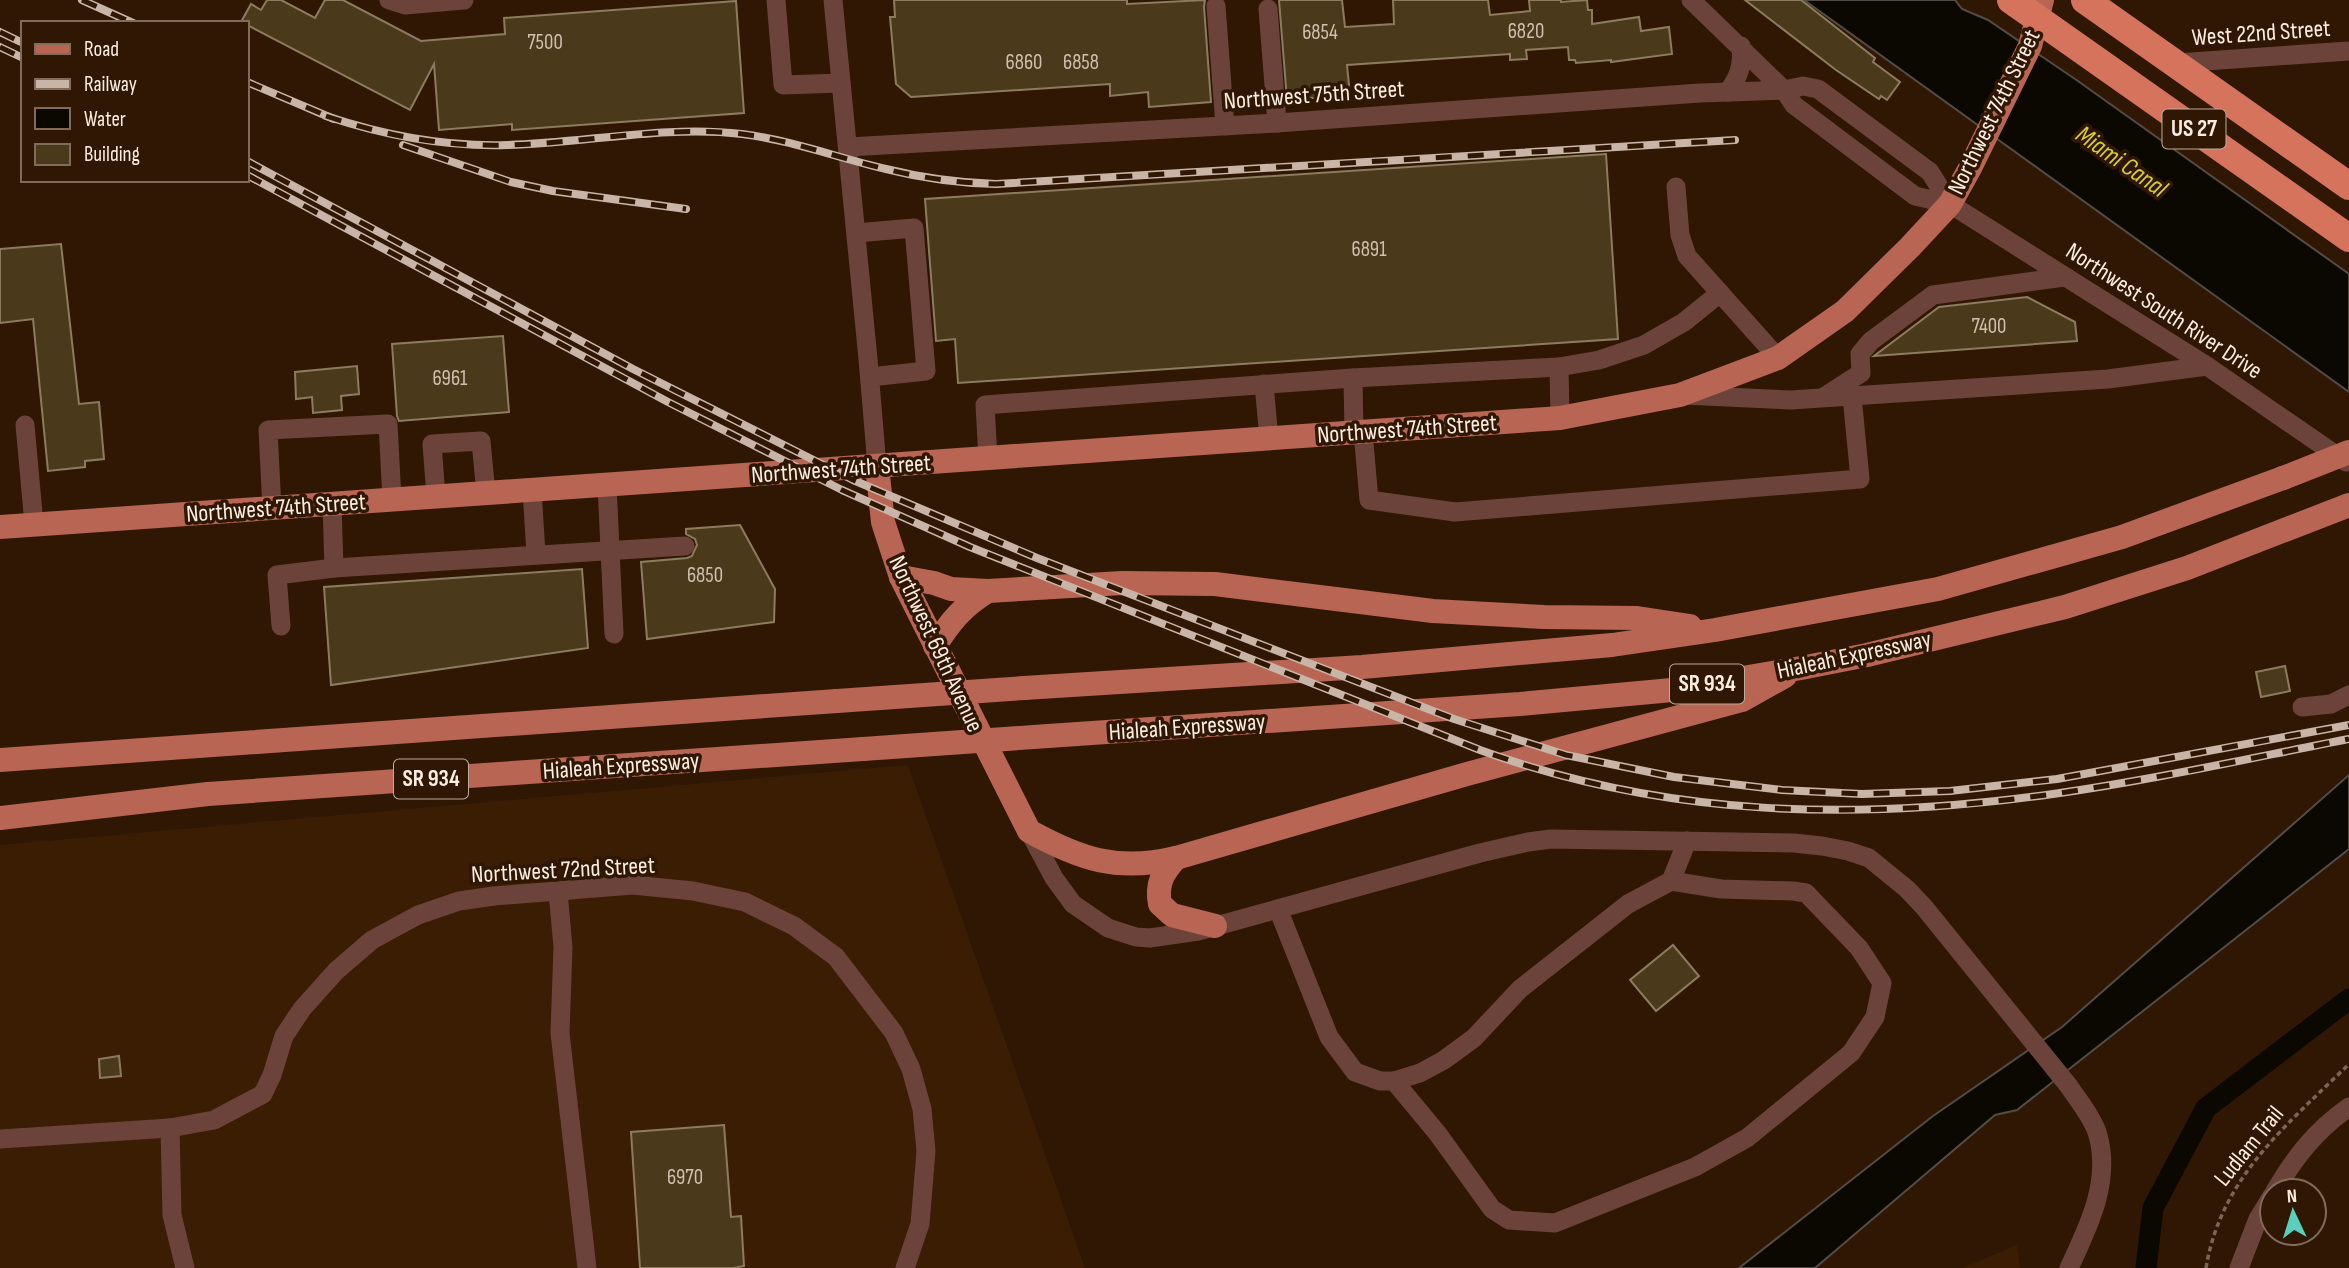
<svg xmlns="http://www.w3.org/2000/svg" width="2349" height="1268" viewBox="0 0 2349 1268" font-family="'Sofia Sans Condensed',sans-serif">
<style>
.built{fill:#3a1d03}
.water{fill:#0a0800;stroke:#534c43;stroke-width:2}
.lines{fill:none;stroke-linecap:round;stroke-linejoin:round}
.canal{stroke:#0a0800;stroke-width:21}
.building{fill:#4a3a1b;stroke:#8c7c5d;stroke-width:2}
.path{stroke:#7b6655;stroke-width:3.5;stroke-dasharray:5 3.5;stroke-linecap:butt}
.minor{stroke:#6b433a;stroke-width:19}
.major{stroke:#b86653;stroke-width:24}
.highway{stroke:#d6735c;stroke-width:28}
.rail-casing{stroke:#c8b5a7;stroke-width:8}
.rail{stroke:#2f1704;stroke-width:5;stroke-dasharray:16;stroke-linecap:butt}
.major-bridge{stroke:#b86653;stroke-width:24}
.labels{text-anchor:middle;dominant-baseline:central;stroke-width:7;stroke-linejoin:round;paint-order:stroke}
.number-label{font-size:21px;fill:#d0c0af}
.shield{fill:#2f1704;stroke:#bfac9e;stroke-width:2}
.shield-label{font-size:23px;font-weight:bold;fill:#fdece0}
.street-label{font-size:24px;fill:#fdece0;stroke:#2f1704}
.water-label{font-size:26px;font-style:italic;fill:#d0cc3a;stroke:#2f1704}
</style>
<rect width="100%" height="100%" fill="#2f1704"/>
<g class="built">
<path d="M908,765L1085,1268H0V845Z"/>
<path d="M2017,1245L2020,1268H1963Z"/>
</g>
<g class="water">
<path d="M1804,0H1955L1962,9L1988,20L2075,79L2349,274V392Z"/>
<path d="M2349,775V849L2017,1110L1995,1115L1815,1268H1739L1933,1116L2062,1027Z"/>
</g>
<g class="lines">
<path class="canal" d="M2146,1268L2153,1208L2206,1108L2349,999"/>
</g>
<g class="building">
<path d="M267,0H281L315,18L325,0H343L421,41L505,34L504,18L736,1L744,113L512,130V124L439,130L434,64L410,110L247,25V23L241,22L251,4L261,10Z"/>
<path d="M894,0H1127V4L1205,0L1204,7L1211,102L1149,107L1148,92L1110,96V84L911,97L896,84L890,17H895Z"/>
<path d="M1279,0H1342L1345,27L1394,24L1393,0H1488L1490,15L1530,11L1529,0H1561V2L1587,0L1588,10H1592V24L1639,17L1641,31L1669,27L1672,54L1611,62V60L1576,63L1575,60H1569L1568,47L1526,50L1527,59L1510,60V54L1347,65L1350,95L1287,100Z"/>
<path d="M1745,0H1801L1875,58L1873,62L1900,82L1887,100L1881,96L1879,99L1836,70Z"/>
<path d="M1606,154L1618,339L958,383L955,339L936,341L925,199Z"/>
<path d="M61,244L79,404L99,402L104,459L85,461V467L48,471L33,319L0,323V249Z"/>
<path d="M2027,297L2075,322L2077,341L1874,356L1939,307Z"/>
<path d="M503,336L509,412L399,421L397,416L392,344Z"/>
<path d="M357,366L359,394L341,396L342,410L313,413L312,397L296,399L295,372Z"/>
<path d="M740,525L775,589L774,622L647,639L641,562L687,558L692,556L697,545L695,539L686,534V529Z"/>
<path d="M582,569L588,648L331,685L324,587Z"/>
<path d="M2285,666L2290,691L2261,697L2256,672Z"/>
<path d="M1673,945L1699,976L1656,1011L1630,980Z"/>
<path d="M119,1056L121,1076L100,1078L99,1059Z"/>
<path d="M724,1125L731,1217L741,1216L744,1266L734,1268H640L631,1132Z"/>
</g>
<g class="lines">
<path class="path" d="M2206,1268C2221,1177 2287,1125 2349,1064"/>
<g class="minor">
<path d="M389,0L405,5L464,0"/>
<path d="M776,0L783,85L841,83"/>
<path d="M833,0L868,359L877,466"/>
<path d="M1691,0L1784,90L1794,105L1915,196L1950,204L2207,366L2346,462"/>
<path d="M1216,6L1225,126"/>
<path d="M1268,9L1277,123"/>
<path d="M2177,63L2349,51"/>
<path d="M1728,92C1739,76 1743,66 1741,46"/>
<path d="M848,147L1277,123L1700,93L1784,90L1803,86L1818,89L1930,172L1950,204"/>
<path d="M1676,187L1680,235L1687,256L1778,358"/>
<path d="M856,233L914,228L926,371L870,377"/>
<path d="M1559,367L1560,418"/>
<path d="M1353,378L1354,433"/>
<path d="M1264,384L1269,439"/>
<path d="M1684,395L1791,400L2108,379L2207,366"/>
<path d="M1824,397L1861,373L1860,354L1871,341L1933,295L2064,277"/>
<path d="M25,425L34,524"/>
<path d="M1363,432L1369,500L1455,512L1860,479L1852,396"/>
<path d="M988,458L985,405L1353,378L1559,367L1599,360L1644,345L1684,322L1720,293"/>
<path d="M607,485L614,634"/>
<path d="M532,490L536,554"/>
<path d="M436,497L432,444L481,441L486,494"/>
<path d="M272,509L268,430L388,424L392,500"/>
<path d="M334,568L685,546"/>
<path d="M281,626L277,575L334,568L332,504"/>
<path d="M2302,707L2331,704L2349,695"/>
<path d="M1029,831L1054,878L1073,904L1108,928L1136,937L1150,938L1198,931L1480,853L1528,842L1551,839L1794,843L1822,846L1848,851L1869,858L1907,889L1924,907L2068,1085C2078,1100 2091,1115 2097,1132C2112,1179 2089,1226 2069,1268"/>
<path d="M558,892L563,947L560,1033L587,1268"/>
<path d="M1278,909L1329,1037L1355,1072L1380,1081H1394L1420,1073L1444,1060L1474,1038L1520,989L1628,904L1671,881L1687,841"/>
<path d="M1394,1081L1438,1134L1492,1209L1509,1220L1555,1223L1695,1167L1747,1138L1851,1053L1875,1017L1882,983L1859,948L1806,893L1793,891L1721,889L1671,881"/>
<path d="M170,1128L172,1215L185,1268"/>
<path d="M0,1139L170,1128L214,1120L263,1094L272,1075L284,1036L302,1009L336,971L372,940L418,915L459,901L494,896L633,885L693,891L745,902L794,926L836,957L894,1033L911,1069L922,1109L926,1151L920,1224L905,1268"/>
<path d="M2275,1191C2295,1157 2316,1130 2349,1107"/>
<path d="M2239,1268L2258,1219L2272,1196"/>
</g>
<g class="major">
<path d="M877,466L883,522L901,577L1029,831C1080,859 1117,872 1176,858L1467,774L1742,700L1785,676"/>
<path d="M0,527L1560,418L1680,395L1778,358L1845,311L1910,247L1950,204L1970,168L2030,46L2042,0"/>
<path d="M901,577L934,583L951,589L988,591L1122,583L1215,584L1433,611L1544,617L1637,618L1690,626"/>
<path d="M935,646C950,622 963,606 988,591"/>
<path d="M1024,688L1362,667L1612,645L1715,630L1938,589L2122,537L2283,478"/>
<path d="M1048,736L1520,704L1672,690L1801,668L1867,655L2065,607L2187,568L2349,505"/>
<path d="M0,760L837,701"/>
<path d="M0,818L208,794L863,749"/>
<path d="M1176,858C1163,872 1156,884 1160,904L1172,915L1215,926"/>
</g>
<g class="highway">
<path d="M2011,0L2349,238"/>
<path d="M2085,0L2349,186"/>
</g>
<g class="rail-casing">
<g id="rail">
<path d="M82,0L133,23"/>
<path d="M0,32L23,43"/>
<path d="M0,47L23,58"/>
<path d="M247,82L334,119"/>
<path d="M326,116C386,136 445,147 508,145C586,143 664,125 742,134C791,140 838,158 886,169C922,178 959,183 996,184L1735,140"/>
<path d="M403,145L511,182L553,191L686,209"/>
<path d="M247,161L633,369L853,480L1037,558L1454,719L1566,755L1674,777L1782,790L1862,794L1950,791L2057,779L2349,725"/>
<path d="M247,175L668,402L842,490L970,547L1480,750C1667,818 1858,821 2053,794C2152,780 2251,758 2349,739"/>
</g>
</g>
<use href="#rail" class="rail"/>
<g class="major-bridge">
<path d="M2283,478L2349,452"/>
<path d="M837,701L1024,688"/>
<path d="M863,749L1048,736"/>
</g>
</g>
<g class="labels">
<g class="number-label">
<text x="1526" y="31">6820</text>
<text x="1320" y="32">6854</text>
<text x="545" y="42">7500</text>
<text x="1024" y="62">6860</text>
<text x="1081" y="62">6858</text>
<text x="1369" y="249">6891</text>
<text x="1989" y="326">7400</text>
<text x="450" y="378">6961</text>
<text x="705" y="575">6850</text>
<text x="685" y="1177">6970</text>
</g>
<g class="shield">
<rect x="2162.5" y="109.5" width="63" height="39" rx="5"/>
<rect x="1670" y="664.5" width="74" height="39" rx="5"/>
<rect x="394" y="759.5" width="74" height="39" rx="5"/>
</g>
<g class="shield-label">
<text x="2194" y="129">US 27</text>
<text x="1707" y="684">SR 934</text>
<text x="431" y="779">SR 934</text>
</g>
<g class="street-label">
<text transform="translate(2261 33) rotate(-4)">West 22nd Street</text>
<text transform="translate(1314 95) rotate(-4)">Northwest 75th Street</text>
<text transform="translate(1994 112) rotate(-64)">Northwest 74th Street</text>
<text transform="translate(2164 311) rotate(33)">Northwest South River Drive</text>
<text transform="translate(1407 429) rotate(-4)">Northwest 74th Street</text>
<text transform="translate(841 469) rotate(-4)">Northwest 74th Street</text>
<text transform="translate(276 508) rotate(-4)">Northwest 74th Street</text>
<text transform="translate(936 644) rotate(65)">Northwest 69th Avenue</text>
<text transform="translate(1854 655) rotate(-12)">Hialeah Expressway</text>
<text transform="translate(1187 727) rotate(-4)">Hialeah Expressway</text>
<text transform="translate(621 766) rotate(-4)">Hialeah Expressway</text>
<text transform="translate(563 870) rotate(-3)">Northwest 72nd Street</text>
<text transform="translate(2249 1146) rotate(-51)">Ludlam Trail</text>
</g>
<g class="water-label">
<text transform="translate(2121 162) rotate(35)">Miami Canal</text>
</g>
</g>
<rect x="21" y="21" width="228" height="161" fill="#2f1704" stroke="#816c5c" stroke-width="2"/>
<rect x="35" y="44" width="35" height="10" fill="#b86653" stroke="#816c5c" stroke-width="2"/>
<text x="84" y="56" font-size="21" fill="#fdece0">Road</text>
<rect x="35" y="79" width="35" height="10" fill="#c8b5a7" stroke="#816c5c" stroke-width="2"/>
<text x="84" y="91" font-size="21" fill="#fdece0">Railway</text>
<rect x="35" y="108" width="35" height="21" fill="#0a0800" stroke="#816c5c" stroke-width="2"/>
<text x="84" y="126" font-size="21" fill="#fdece0">Water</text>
<rect x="35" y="144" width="35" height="21" fill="#4a3a1b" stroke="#816c5c" stroke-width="2"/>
<text x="84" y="161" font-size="21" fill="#fdece0">Building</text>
<g transform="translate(2293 1212) rotate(356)"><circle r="33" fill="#2f1704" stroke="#816c5c" stroke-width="2"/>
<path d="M0-5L12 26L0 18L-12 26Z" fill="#5bcebc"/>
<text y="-10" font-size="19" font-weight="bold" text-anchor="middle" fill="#fdece0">N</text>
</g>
</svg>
